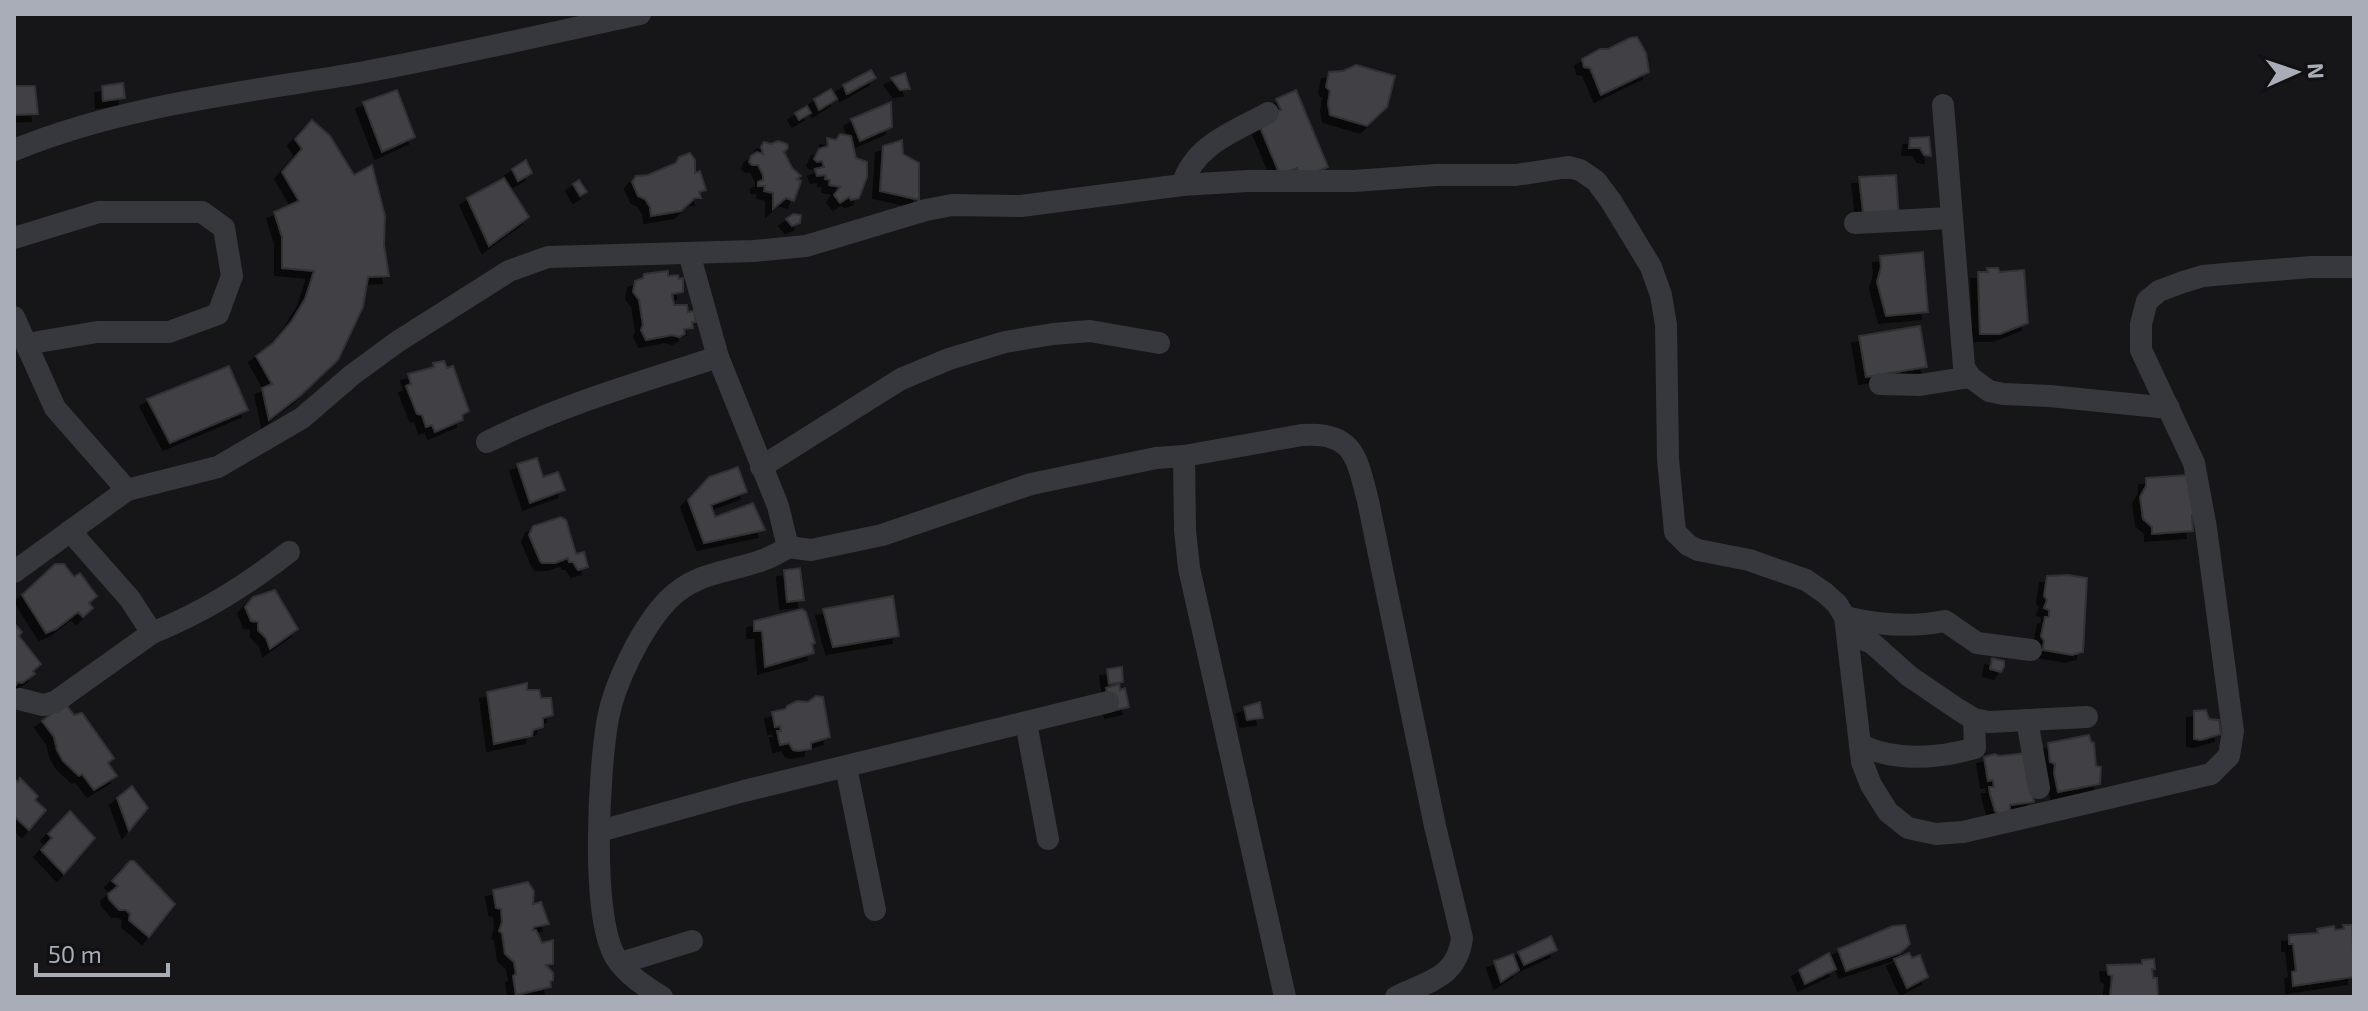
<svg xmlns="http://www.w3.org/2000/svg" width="2368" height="1011" viewBox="0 0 2368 1011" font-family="'Exo 2',sans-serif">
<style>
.building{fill:#404145;stroke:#303034;stroke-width:2;filter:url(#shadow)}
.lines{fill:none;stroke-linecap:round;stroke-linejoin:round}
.minor{stroke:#37383d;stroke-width:22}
</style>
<defs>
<filter id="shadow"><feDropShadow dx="-7" dy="7" stdDeviation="0" flood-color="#0009"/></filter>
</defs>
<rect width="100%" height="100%" fill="#161618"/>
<g class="building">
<path d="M1637,37L1646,53L1649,72L1601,95L1590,68L1584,67L1582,59L1600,49H1608L1630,38Z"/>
<path d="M1356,65L1395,76L1387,107L1367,126L1330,115L1328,104L1330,91L1326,87L1329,72L1343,71Z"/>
<path d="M871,70L876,78L847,94L843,85Z"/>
<path d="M905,73L910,89L900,90L891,78Z"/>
<path d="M123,83L125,98L103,101L102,86Z"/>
<path d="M14,86H35L38,114L14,115Z"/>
<path d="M831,89L837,99L819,110L814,99Z"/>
<path d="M397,90L415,137L382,152L363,102Z"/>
<path d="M1296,90L1328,167L1302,178L1297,168L1280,175L1257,120L1281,110L1276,99Z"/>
<path d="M891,102L892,127L860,141L851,119Z"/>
<path d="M807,106L811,113L799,120L795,113Z"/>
<path d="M312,120L330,136L354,175L372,165L385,216L384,245L389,276L368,277L363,307L338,360L301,395L269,420L262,388L272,384L256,356L273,343L291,322L305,299L314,271L282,268V237L274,212L299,201L282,172L302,149L295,139Z"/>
<path d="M840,134L851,136L856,158L867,162V177L859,198L851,200L849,197L840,203L834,195L840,187L829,185L830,180L825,179L826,175L817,176L815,169L824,167L822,161L817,162L814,159L819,149L828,146L827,138L836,140Z"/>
<path d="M1929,137L1931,156L1924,155L1920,148H1909L1910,138Z"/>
<path d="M902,140L903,154L919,163V200L880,191L883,146Z"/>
<path d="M778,141L787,144L788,148L784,152L792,168L801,176L797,179L801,181L794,201L786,198L773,209V193L764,191L765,186H758V182L763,180V175L758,165H752L749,162L751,156L757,152L763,154L761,147L764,142L771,144Z"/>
<path d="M690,153L695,160V173L700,171L706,190L699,192L701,198H695L681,211L651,216L650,207L645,199L638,196L632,182L636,176L648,175L676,163L679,157Z"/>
<path d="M526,160L532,173L518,181L512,169Z"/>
<path d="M1896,175L1899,220L1863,212L1859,177Z"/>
<path d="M504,178L529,217L489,246L467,198Z"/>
<path d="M579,180L587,192L580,196L573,184Z"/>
<path d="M793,214L801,215L800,223L792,226L786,219Z"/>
<path d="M1923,252L1928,312L1886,316L1877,282L1881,267L1880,256Z"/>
<path d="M1987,268H1998L2000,272L2024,270L2028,323L2000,334H1980L1978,272H1988Z"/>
<path d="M668,271V276L678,275L679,279L683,278V292L672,294L674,305H687L688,312L694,311L696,322H692L693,328L684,329L685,334L679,337L672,335L646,340L641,330L643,325L639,300L633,292L635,281L643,278L644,274Z"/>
<path d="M1920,326L1927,367L1866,377L1859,336Z"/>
<path d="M444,361L447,368L453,366L469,411L462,415L463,420L435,432L432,425L426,427L422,415L417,414L406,386L411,384L408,374L434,367L433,363Z"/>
<path d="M229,366L248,410L170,443L147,399Z"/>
<path d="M537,458L543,477L558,472L565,490L530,503L517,464Z"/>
<path d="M738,467L747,492L711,505L715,517L753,503L765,530L704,543L688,500L709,477Z"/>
<path d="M2188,475L2195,513L2192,515L2193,531L2152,534V527L2143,519L2140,497L2146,486V478Z"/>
<path d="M561,517L566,520L576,554L584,552L588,567L578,570L573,562H569L568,558L555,563H542L540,561L529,535L533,526Z"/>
<path d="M55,564H64L74,577L80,573L97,596L89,603L93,608L83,617L78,612L56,629L46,633L22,595Z"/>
<path d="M800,568L804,600L787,602L784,570Z"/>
<path d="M2068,575L2087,578L2083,652L2072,655L2043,650L2044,641L2041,636L2045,617H2049V610L2044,608L2047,600L2044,596L2047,576Z"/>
<path d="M275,590L298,629L270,649L266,638L258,630V622L251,621L245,607L253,597Z"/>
<path d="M893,596L899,636L833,647L823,609Z"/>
<path d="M802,609L806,612L815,643L812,644L814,653L765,667L762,631H754V621Z"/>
<path d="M14,623L22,632L19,636L41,664L33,671L35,674L22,683L18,682L14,688Z"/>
<path d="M1992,658L2004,661V667L2001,672L1990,669Z"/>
<path d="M1122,667L1123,682L1109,684L1107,669Z"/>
<path d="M527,683V690H539L541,698H551L553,715L543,718V727L533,730L532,736L494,744L487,692Z"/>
<path d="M1119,684L1120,690L1125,688L1129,707L1112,711L1106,688Z"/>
<path d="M816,696L823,697L830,737L811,743V749L798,751L793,750L789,743L780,745L777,731H781L780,726L775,727L772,712L786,709L787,706L797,701L808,702Z"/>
<path d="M1260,702L1263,718L1247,720L1244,707Z"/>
<path d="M65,703L74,715L82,713L114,758L108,763L117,776L94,790L82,774L79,776L63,761L57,750L54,737L42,721Z"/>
<path d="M2206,710L2209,719L2219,720L2221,734L2201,740L2194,739V711Z"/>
<path d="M2089,735L2091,742L2094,743L2096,766L2101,767L2100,784L2058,792L2054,773L2055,764L2050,762L2048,743Z"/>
<path d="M2026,753L2034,802L2010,805V811L2000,814L1995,811L1990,794L1989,787H1994L1993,780L1988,781L1984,757L1995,754L1999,756Z"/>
<path d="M20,778L38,796L35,800L46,810L29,830L14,816V779L18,782Z"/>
<path d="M132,786L148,808L129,831L117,798Z"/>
<path d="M70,811L95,838L64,874L41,850L52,838L48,834Z"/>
<path d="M130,861H134L175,904L149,937L129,920L130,914L126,910H119L109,899L108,894L118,886L112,881Z"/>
<path d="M528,882L534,891L533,904L541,902L549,924L534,927L533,930H536L542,943L553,940V964L546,965L553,973V980L550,982L551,987L516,995L513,976L516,974L514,962L505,954L502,933L499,931L502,922L501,909L496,908L493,890Z"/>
<path d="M1905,925L1910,944L1900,953L1846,971L1838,949L1893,926Z"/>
<path d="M2343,925H2352L2354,977L2293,986L2292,972L2296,971L2293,944H2289V935L2318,933L2317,929L2334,926L2335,930L2344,929Z"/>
<path d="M1551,936L1557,950L1524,965L1518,952Z"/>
<path d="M1829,953L1836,969L1805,984L1799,970Z"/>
<path d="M1909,953L1912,958L1920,955L1928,977L1907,988L1894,959Z"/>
<path d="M1513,954L1519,970L1501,982L1494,961Z"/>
<path d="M2154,959L2155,969H2152L2153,978H2157L2158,997H2110L2112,976L2108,974L2107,965L2142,964V960Z"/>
</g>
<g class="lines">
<g class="minor">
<path d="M1943,105L1964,367L1970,377L1989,391L2003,394L2050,396L2169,408"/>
<path d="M14,150C124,105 242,93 359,73C453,56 546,34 640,14"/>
<path d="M1182,185C1195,144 1234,132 1268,113"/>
<path d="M1855,223L1950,218"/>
<path d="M14,238L99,212H202L224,228L232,276L218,314L169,332H97L38,342L28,348"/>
<path d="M14,317L55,408L127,490"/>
<path d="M1880,384L1920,385L1970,377"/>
<path d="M487,442C561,405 640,382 718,357"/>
<path d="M1184,456L1185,530L1189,568L1285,997"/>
<path d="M761,467L901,379L949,359L1005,342L1053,334L1090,331L1159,343"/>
<path d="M70,531L130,599L152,633C204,612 245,586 289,552"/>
<path d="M788,547L811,550L882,535L1031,484L1156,458L1184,456L1302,435C1354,431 1357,458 1368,501L1435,826L1462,938C1457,978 1428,981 1396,997"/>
<path d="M14,572L127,490L218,467L302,418L352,375L397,342L509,271L548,257L754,251L806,246L926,210L952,205L1021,206L1182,185L1248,181H1354L1436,175H1516L1568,167L1580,170L1596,181L1611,201L1651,267L1661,295L1666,325L1668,459L1675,532L1688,545L1698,550L1749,560L1806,580L1825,593L1837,604L1845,617L1862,762L1871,785L1888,812L1908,828L1936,834L1963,832L2211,774L2229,756L2233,731L2206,528L2194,463L2141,350V324L2147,301L2159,291L2183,282L2203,276L2248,272L2312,267H2354"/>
<path d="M1845,617C1878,625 1911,628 1945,621L1977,643L2031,650"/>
<path d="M1848,634L1872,643L1909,676L1959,710L1974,719L1989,722L2087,717"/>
<path d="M19,699L43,705L55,702L152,633"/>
<path d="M2027,720L2039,788"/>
<path d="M1026,723L1048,839"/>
<path d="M1860,745C1897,762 1936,759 1975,748L1974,719"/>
<path d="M846,767L875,910"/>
<path d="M600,831L744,791L1108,702"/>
<path d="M621,963L692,941"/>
<path d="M662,997C646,987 627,975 616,958C590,917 599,768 608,718C615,682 642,627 668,600C703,564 748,575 788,547L778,506L718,357L689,253"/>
</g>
</g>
<rect width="2368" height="1011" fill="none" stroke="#a8adb8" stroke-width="32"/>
<g transform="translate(2296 72) rotate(87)" stroke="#111113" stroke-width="6" paint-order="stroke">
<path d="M0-6L14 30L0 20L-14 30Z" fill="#a8adb8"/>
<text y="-12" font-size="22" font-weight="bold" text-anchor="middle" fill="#a8adb8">N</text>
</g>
<path d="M36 963v12h132v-12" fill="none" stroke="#a8adb8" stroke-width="4"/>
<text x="48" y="963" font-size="24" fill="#a8adb8" stroke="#111113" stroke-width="6" paint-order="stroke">50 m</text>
</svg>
